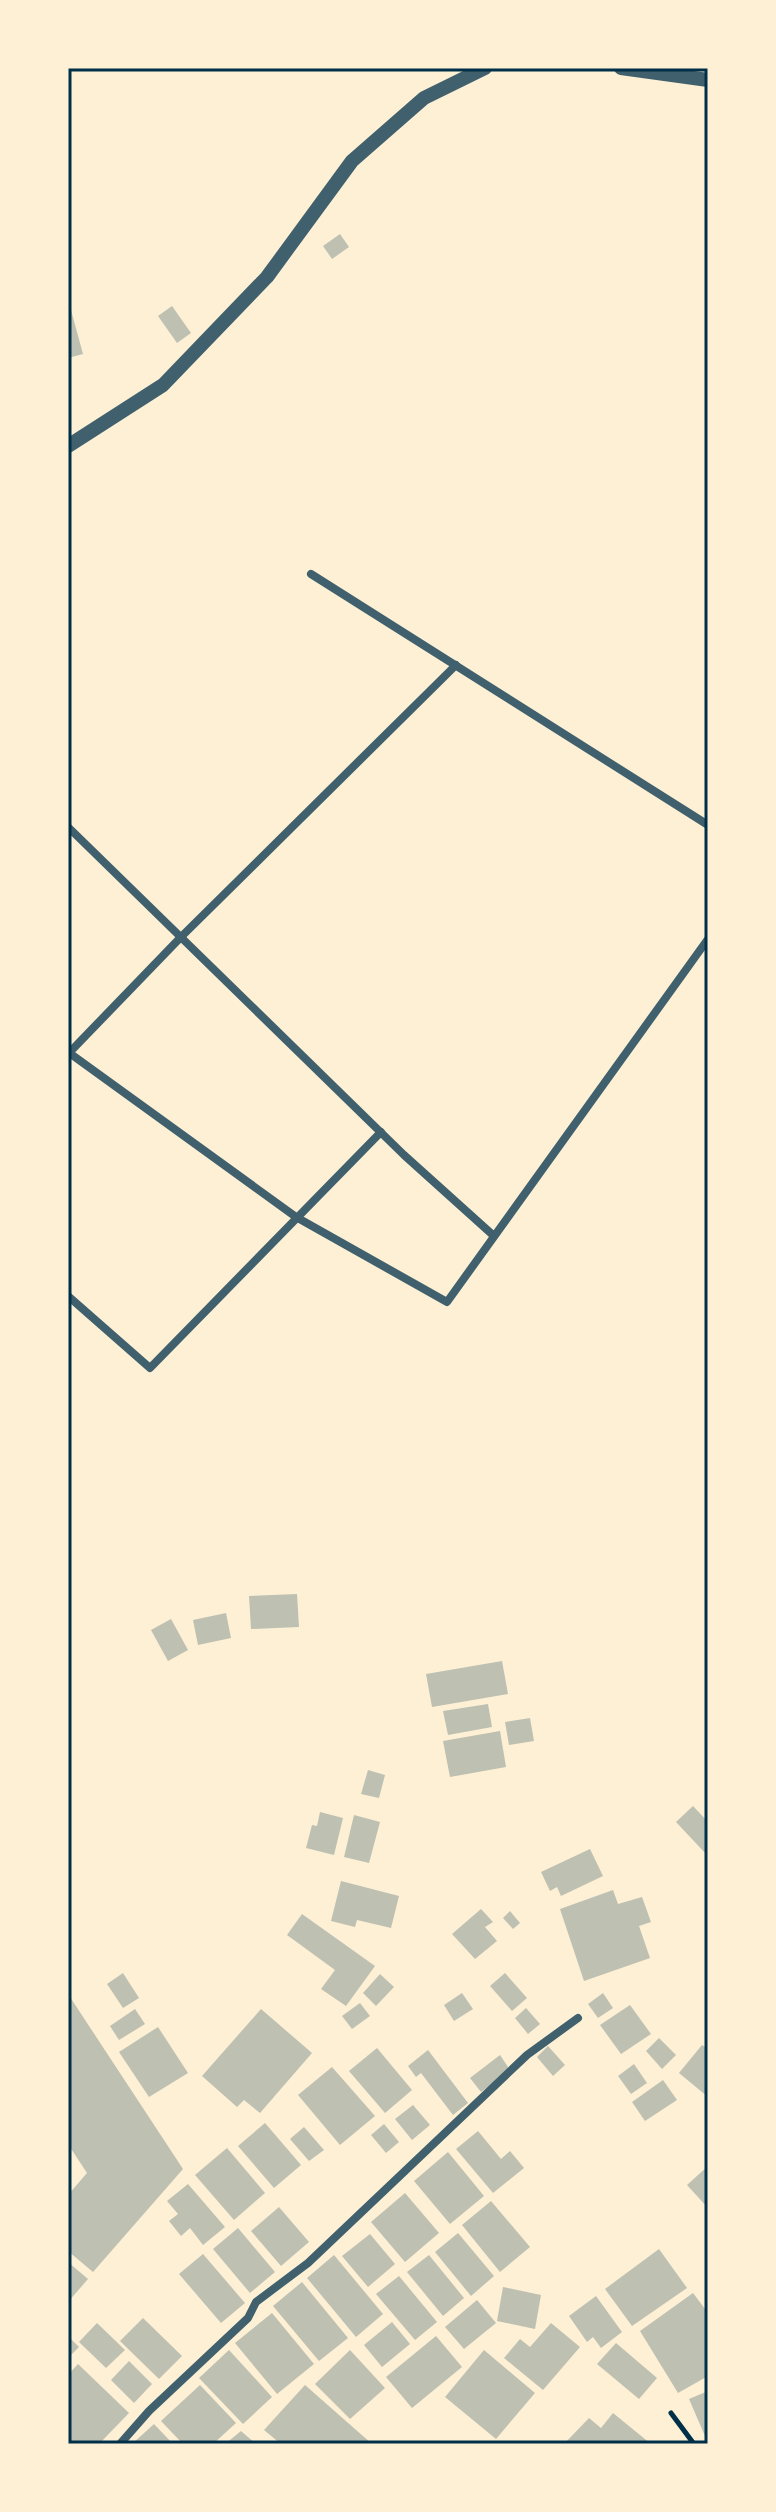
<svg xmlns="http://www.w3.org/2000/svg" width="776" height="2512" viewBox="0 0 776 2512" font-family="'Open Sans',sans-serif">
<style>
.building{fill:#bec0b2}
.lines{fill:none;stroke-linecap:round;stroke-linejoin:round}
.path{stroke:#003049;stroke-width:5}
.minor{stroke:#3f606c;stroke-width:8}
.tertiary{stroke:#3f606c;stroke-width:14}
.neatline{fill:none;stroke:#003049;stroke-width:3}
</style>
<rect width="100%" height="100%" fill="#fdf0d5"/>
<g class="building">
<path d="M340,234L349,247L332,259L323,246Z"/>
<path d="M68,299L83,354L68,358Z"/>
<path d="M172,306L191,333L177,343L158,316Z"/>
<path d="M297,1594L299,1627L251,1629L249,1596Z"/>
<path d="M226,1613L231,1638L198,1645L193,1620Z"/>
<path d="M171,1619L188,1650L168,1661L151,1630Z"/>
<path d="M502,1661L508,1694L432,1707L426,1674Z"/>
<path d="M488,1704L492,1727L448,1735L443,1711Z"/>
<path d="M530,1718L534,1741L509,1745L505,1722Z"/>
<path d="M500,1731L506,1767L450,1777L443,1741Z"/>
<path d="M368,1770L385,1775L379,1798L361,1794Z"/>
<path d="M693,1806L708,1822V1852L706,1854L676,1822Z"/>
<path d="M320,1812L343,1818L334,1855L306,1848L312,1825L317,1826Z"/>
<path d="M354,1815L380,1822L369,1863L344,1857Z"/>
<path d="M590,1849L603,1876L561,1896L557,1887L550,1891L541,1872Z"/>
<path d="M341,1881L399,1896L391,1928L357,1920L355,1927L331,1921Z"/>
<path d="M613,1890L618,1904L642,1897L651,1922L639,1926L650,1958L584,1981L560,1909Z"/>
<path d="M481,1909L493,1922L485,1927L497,1941L475,1959L452,1934Z"/>
<path d="M510,1911L520,1923L513,1929L503,1918Z"/>
<path d="M302,1914L375,1966L346,2006L321,1989L335,1970L287,1935Z"/>
<path d="M123,1973L139,1998L123,2008L107,1984Z"/>
<path d="M505,1973L527,1998L512,2011L490,1986Z"/>
<path d="M380,1974L394,1987L376,2006L363,1993Z"/>
<path d="M462,1993L473,2009L454,2021L444,2005Z"/>
<path d="M603,1993L613,2008L598,2018L588,2004Z"/>
<path d="M68,1994L183,2169L93,2272L68,2251V2195L87,2173L68,2144Z"/>
<path d="M360,2003L370,2016L352,2029L342,2016Z"/>
<path d="M630,2005L651,2034L621,2054L600,2025Z"/>
<path d="M526,2008L540,2024L528,2034L515,2018Z"/>
<path d="M135,2009L145,2024L119,2040L110,2026Z"/>
<path d="M261,2009L312,2053L260,2113L244,2100L237,2107L202,2076Z"/>
<path d="M158,2027L188,2073L149,2097L119,2052Z"/>
<path d="M659,2038L676,2055L662,2069L646,2051Z"/>
<path d="M702,2045L708,2049V2097L679,2073Z"/>
<path d="M548,2046L565,2065L553,2076L537,2057Z"/>
<path d="M377,2048L412,2090L385,2113L349,2071Z"/>
<path d="M428,2050L468,2103L453,2115L421,2073L416,2077L408,2066Z"/>
<path d="M500,2055L510,2070L481,2092L470,2078Z"/>
<path d="M634,2064L647,2083L631,2094L618,2076Z"/>
<path d="M332,2067L375,2116L340,2145L298,2095Z"/>
<path d="M663,2080L677,2100L645,2121L632,2102Z"/>
<path d="M413,2105L430,2125L412,2140L395,2119Z"/>
<path d="M265,2123L301,2165L274,2188L238,2146Z"/>
<path d="M384,2124L399,2142L386,2153L371,2135Z"/>
<path d="M304,2127L324,2150L309,2161L290,2139Z"/>
<path d="M478,2131L501,2159L510,2151L524,2168L493,2193L456,2149Z"/>
<path d="M227,2148L265,2193L234,2220L195,2175Z"/>
<path d="M448,2152L484,2196L450,2224L414,2181Z"/>
<path d="M708,2166V2208L687,2185Z"/>
<path d="M188,2184L225,2227L203,2245L190,2228L181,2236L169,2221L178,2214L167,2201Z"/>
<path d="M405,2193L439,2233L405,2262L371,2222Z"/>
<path d="M491,2201L530,2247L500,2272L462,2225Z"/>
<path d="M279,2207L309,2242L281,2266L251,2231Z"/>
<path d="M238,2228L275,2272L250,2293L213,2249Z"/>
<path d="M458,2233L494,2276L471,2296L435,2252Z"/>
<path d="M370,2234L395,2264L368,2287L342,2256Z"/>
<path d="M659,2249L687,2288L632,2326L605,2289Z"/>
<path d="M203,2254L245,2303L221,2323L179,2274Z"/>
<path d="M334,2255L383,2314L356,2337L307,2278Z"/>
<path d="M429,2255L464,2298L443,2316L407,2272Z"/>
<path d="M68,2262L88,2279L68,2302Z"/>
<path d="M399,2276L437,2322L415,2340L376,2294Z"/>
<path d="M302,2282L348,2338L319,2361L273,2306Z"/>
<path d="M503,2287L541,2295L535,2329L497,2321Z"/>
<path d="M693,2293L708,2313V2376L678,2393L640,2331Z"/>
<path d="M596,2296L622,2332L601,2348L593,2337L587,2342L569,2316Z"/>
<path d="M477,2300L496,2323L464,2349L445,2327Z"/>
<path d="M272,2313L314,2364L277,2394L235,2343Z"/>
<path d="M143,2318L182,2356L159,2379L120,2341Z"/>
<path d="M392,2322L410,2344L382,2367L364,2345Z"/>
<path d="M97,2323L125,2350L106,2368L79,2342Z"/>
<path d="M551,2323L580,2347L543,2390L504,2358L520,2339L530,2347Z"/>
<path d="M68,2336L79,2347L68,2358Z"/>
<path d="M436,2336L462,2367L412,2408L386,2377Z"/>
<path d="M616,2343L657,2378L639,2399L597,2364Z"/>
<path d="M229,2350L272,2397L243,2424L199,2378Z"/>
<path d="M350,2350L385,2388L350,2419L315,2384Z"/>
<path d="M484,2350L535,2393L496,2439L445,2397Z"/>
<path d="M129,2361L152,2384L134,2403L111,2380Z"/>
<path d="M78,2364L129,2413L99,2444H73L68,2439V2375Z"/>
<path d="M200,2385L236,2423L213,2444H183L161,2421Z"/>
<path d="M305,2385L372,2444H281L264,2430Z"/>
<path d="M708,2391V2443L689,2399Z"/>
<path d="M613,2413L651,2444H564L589,2418L601,2428Z"/>
<path d="M154,2424L173,2444H132Z"/>
<path d="M241,2431L256,2444H225Z"/>
</g>
<g class="lines">
<path class="path" d="M671,2413L694,2444"/>
<g class="minor">
<path d="M311,574L708,825"/>
<path d="M68,827L404,1155L494,1236"/>
<path d="M68,1052L296,1217L447,1302L708,939"/>
<path d="M68,1054L181,937L456,665"/>
<path d="M68,1296L150,1368L381,1132"/>
<path d="M120,2444L149,2411L248,2318L256,2302L308,2263L527,2055L578,2018"/>
</g>
<g class="tertiary">
<path d="M621,68L708,80"/>
<path d="M68,446L163,385L267,277L352,161L424,98L485,68"/>
</g>
</g>
<rect width="776" height="2512" fill="none" stroke="#fdf0d5" stroke-width="140"/>
<rect x="70" y="70" width="636" height="2372" class="neatline"/>
</svg>
